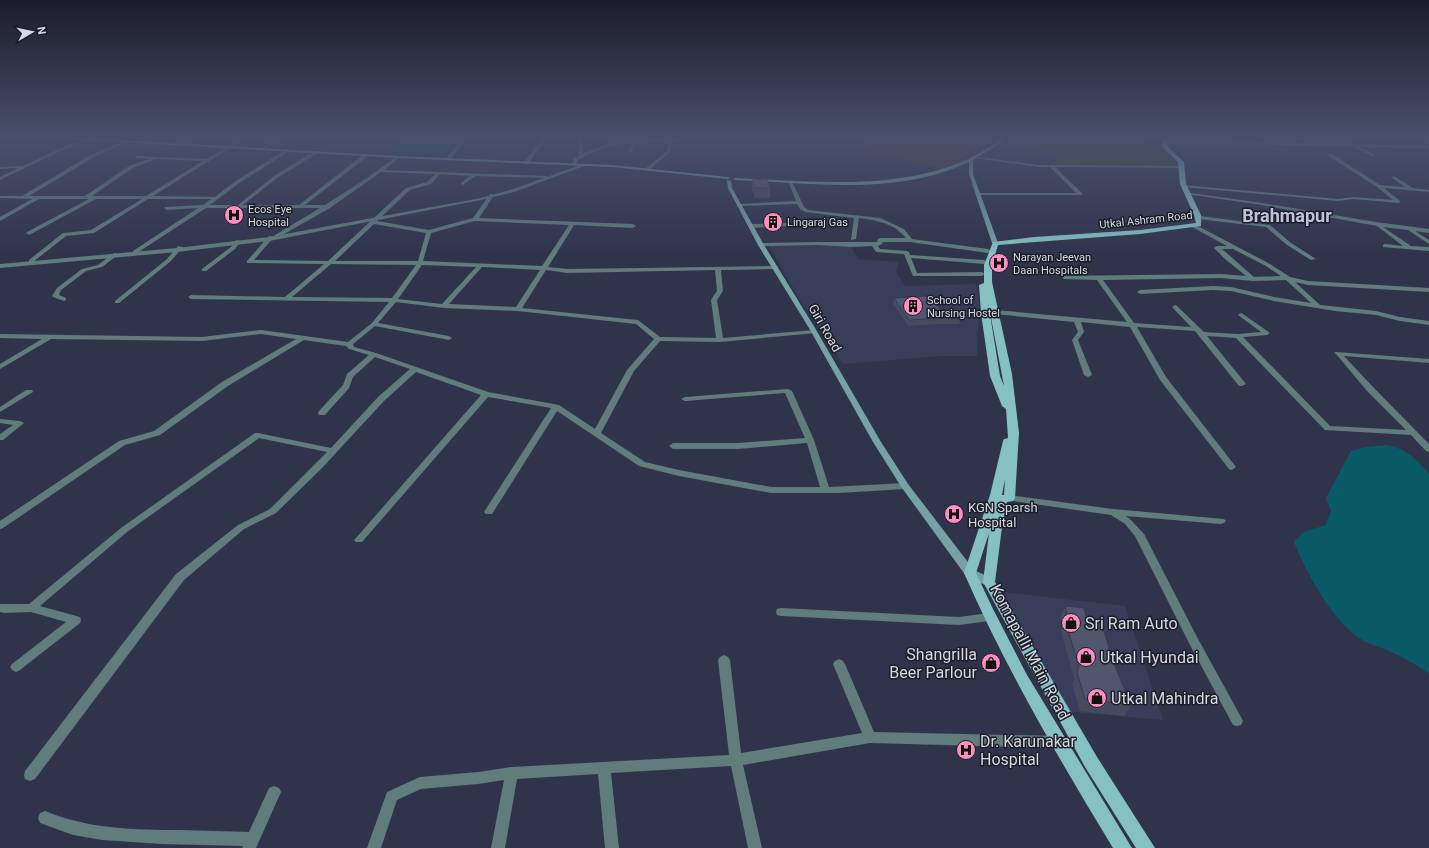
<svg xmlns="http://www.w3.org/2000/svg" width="1429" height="848" viewBox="0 0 1429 848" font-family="Roboto,sans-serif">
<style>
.built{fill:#383d5a}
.education{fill:#4b3930}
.green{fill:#3c4e24}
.water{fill:#095a66}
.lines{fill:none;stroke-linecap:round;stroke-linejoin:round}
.minor{fill:#607c7d;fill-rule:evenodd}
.tertiary{fill:#607c7d;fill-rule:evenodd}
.secondary{fill:#75a2a4;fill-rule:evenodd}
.primary{fill:#85c0c3;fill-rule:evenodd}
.wall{fill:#464a5f}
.building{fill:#51566f;stroke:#393c4e}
.labels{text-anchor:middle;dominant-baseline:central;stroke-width:3;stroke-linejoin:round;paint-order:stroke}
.far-poi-label{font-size:11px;fill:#d5d8e6;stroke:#1b1d27;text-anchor:start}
.far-street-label{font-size:11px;fill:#d5d8e6;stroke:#1b1d27}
.street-label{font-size:13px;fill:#d5d8e6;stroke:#1b1d27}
.poi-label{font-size:13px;fill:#d5d8e6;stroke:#1b1d27;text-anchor:start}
.near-poi-label{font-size:16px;fill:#d5d8e6;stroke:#1b1d27;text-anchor:start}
.near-street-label{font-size:16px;fill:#d5d8e6;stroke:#1b1d27}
.far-town-label{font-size:18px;font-weight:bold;fill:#bec4e0;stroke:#1b1d27}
</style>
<rect width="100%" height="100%" fill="#30344b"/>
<g class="built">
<path d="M818,243L851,246L858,259L899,262L896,272L905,286L976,284L979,305L977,356H941L843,364L801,301L768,245Z"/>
<path d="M1003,592L1125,606L1163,720L1061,711L1005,616Z"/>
</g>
<path class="education" d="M885,136H1001L962,159L941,169L855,148Z"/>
<g class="green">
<path d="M472,136H525L519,142H467Z"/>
<path d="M1016,136H1132L1145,149C1157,150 1172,152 1176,166L1050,165L1058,159L1050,154L1018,147V145L1009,143Z"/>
</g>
<g class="water">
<path d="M407,136H461L446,154L389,152Z"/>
<path d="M1386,445C1406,448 1416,459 1429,474V673C1416,665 1403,657 1389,651C1381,647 1371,645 1364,641C1333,623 1307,574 1294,542L1304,532L1326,525L1331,511L1326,498L1351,451L1366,447Z"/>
</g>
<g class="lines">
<g class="minor">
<path d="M47,136H53L43,139L41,138Z"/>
<path d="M131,136H136L126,141L125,143L96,156L29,196H85L129,166L149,159L137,158L135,157V156L207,159L245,136H249L153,196L215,197L234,182L287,149H289V151L238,184L210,205H238L274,176L314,151H318V153L277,178L243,205H299L364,154H368V156L305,205H325L367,178L397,156H399V158L384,170L546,176L548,177L546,178L476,176L463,185L461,184V183L470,176L440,174L431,184L410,190L377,221L429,230L473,218L490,194H492L494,195L479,218L633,224L636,226L633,228L574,225L548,267L568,269L777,266L778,267L775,269L721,270L723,291L717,300L723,338L814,330L817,332L816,333L720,342L660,341L634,371L601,433L645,462L679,470L771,487H820L807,443L738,449H673L669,446L673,443H738L805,438L785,393L685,401L681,399L685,397L788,389L792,391L814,440L829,487L905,483L908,484L909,486L908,488L905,489L839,493H771L679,476L639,466L557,411L492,514H486L484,512L551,408L488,397L362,542H356L354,540L356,538L481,395L416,372L384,401L322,468L276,513L244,529L184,580L35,779L30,781L25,779L24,775L25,771L176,574L238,525L270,509L327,452L259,438L127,532L40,606L80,617L81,620L80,623L20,670L16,672L12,670L10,667L12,664L66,622L31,612L4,613L0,612V604H29L121,528L255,433H258L331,448L378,397L410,369L375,357L353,377L349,388L325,415H319L318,413L319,411L343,385L347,374L369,355L349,349L346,346L304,340L228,386L160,435L125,445L3,528L0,529V521L119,441L154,431L222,382L296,339L261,334L202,341L51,339L0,369V364L42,339L0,338V334L202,337L261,330L348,342L372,323L389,302L191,299L188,297L191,295L285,297L324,264L247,263V261L269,236L274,237L254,260L328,261L406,188L427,182L435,174L381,172L330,208L277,238L274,236L275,235L320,208H206L137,253H133V251L198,208L167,210L164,208L165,207L203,205L211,199H148L94,233L66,236L33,262H29V260L63,233L91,230L142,199H96L29,235L26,233L27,232L89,199H39L0,221V217L32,199L0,198V196H22L92,154L119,143L120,141ZM156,159L203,161L146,196H92L133,168ZM475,221L569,225L542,266L423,261L431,233ZM374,224L426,233L418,261H335ZM331,264L416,265L392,298L292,297ZM422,265L476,267L442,304L398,299ZM482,267L540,270L516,307L449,304ZM546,270L568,273L715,270L717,291L711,300L716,338L660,337L638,320L522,308ZM396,302L444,308L518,311L636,324L654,339L627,370L595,429L559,405L488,392L376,353L354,347L353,344L375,326L449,340L452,338L449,336L378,323Z"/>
<path d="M285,136H290L262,150L259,149Z"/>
<path d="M465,136H469L450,160H446V158Z"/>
<path d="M578,136H582L583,153L609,144L633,141L631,136H635L637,140L668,139L667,136H671L673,140L671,141L636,143L632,152L630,153L628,152L632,143C612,145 595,150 578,160L576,165L574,166L572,165L574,158L579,156Z"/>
<path d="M1293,136H1298L1312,143L1429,146V148L1359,147L1374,154V156H1372L1355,148L1354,147L1164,142L1162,141L1164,140L1307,143Z"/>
<path d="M543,138L546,139L528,164H524V162Z"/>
<path d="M85,139L88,140L63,150L0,180V177L18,168L0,169V167L23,166L61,148Z"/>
<path d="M1328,154H1332L1380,185L1405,187L1392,178V177L1394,176L1413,188L1429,190V192L1384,188L1400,201V202L1398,203L1354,199L1338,201L1183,187L1181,186L1183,185L1338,199L1354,197L1393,200L1377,187L1328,156Z"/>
<path d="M972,156L1039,165L1181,166L1183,167L1181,168L1055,167L1082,193V195H978L976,194V193H1076L1050,167H1039L974,158H972Z"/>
<path d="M788,181H792L804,207L808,210L880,218L904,229L912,239L988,249L991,251L988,253L910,242H883L882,244L878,246L880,249L907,251L909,252L910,255L984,260L987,262L984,264L911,258L917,273L982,272L985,274L982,276H913L904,254L876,252L872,246L852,247L818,245L759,246L758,245L761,243C800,242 838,242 877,242L878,239L880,238H906C895,224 877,220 859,218L856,239L851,240L854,218L805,212L800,209L797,204L739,206L737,205L739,204L796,201Z"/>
<path d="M1184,192L1262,203L1376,222L1429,229V233L1415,231L1429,240V244L1408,230L1383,227L1411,246L1429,247V251L1383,247V245L1385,244L1403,246L1377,226L1262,205L1186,194L1184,193Z"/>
<path d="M1200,216L1270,225L1291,243L1316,259L1311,260L1287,245L1266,227L1198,219V217Z"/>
<path d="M786,223L789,225L788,226L751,228L748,226L751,224Z"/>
<path d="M1194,224L1270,264L1290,277L1308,281L1429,288V292L1308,285L1295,282L1320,305L1376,311L1400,317L1429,321V325L1400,321L1376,315L1335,311L1274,301L1231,291L1213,290L1140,294L1137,292L1140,290L1213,286L1231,287L1274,297L1311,303L1286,280L1253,281L1221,278L1103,280L1134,323L1191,327L1173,308L1172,307L1175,305L1177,306L1204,332L1238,334L1261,332L1238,315L1241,313L1243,314L1270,333L1267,335L1243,337L1330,426L1406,430L1367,391L1336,354L1334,353L1336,352L1429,359V363L1344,356L1373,387L1429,444V452L1426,451L1411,435L1325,430L1236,338L1207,336L1246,384L1242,386H1239L1195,331L1137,327L1166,377L1236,467L1232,470L1229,469L1160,380L1130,327L1081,322L1084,332L1078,340L1092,375L1088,377L1084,375L1072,340L1078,332L1074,322L995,314L992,312L995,310L1127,322L1097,280L1064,279L1061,277L1062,276L1221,274L1246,276L1225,259L1214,248L1217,246H1227L1192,227L1191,226ZM1222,249H1233L1266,266L1281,276L1254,277Z"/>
<path d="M236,240L241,241L235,249L206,271H202V269L231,247Z"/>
<path d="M178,246L183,247L171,261L119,303H115V301L167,259Z"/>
<path d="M114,253L119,254L102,267L86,271L61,290L59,295L66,298V300L64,301L53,297L52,296L57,288L82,269L98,265Z"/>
<path d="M26,390H32L33,392L0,412V407Z"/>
<path d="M0,419L20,421L24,423L3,440H0V434L13,425L0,423Z"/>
<path d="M1009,495L1113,509L1224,519L1226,521L1224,523L1221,524L1126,516L1131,520L1144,534L1197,637L1241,717L1243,721L1241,725L1237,726L1233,725L1189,643L1135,536L1125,524L1111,515L1006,500L1004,498L1006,496Z"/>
<path d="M781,608L959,617L989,613L993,614L994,617L993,620L989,621L959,625L781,616L777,615L776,612L777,609Z"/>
<path d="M724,655L728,657L730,660L741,753L862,733L833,664L835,661L839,659L843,661L845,664L874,732L1058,736L1062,738L1064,742L1062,746L1058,748L870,743L743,765L762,848H748L731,766L611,773L619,848H605L598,774L517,779L505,848H491L504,780L478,784L421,789L397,800L381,848H367L387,792L420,777L478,772L512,767L729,755L718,660L720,657Z"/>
<path d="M274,786L279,788L281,792L256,848H242L243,846L161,844L102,840L73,835L40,823L38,818L40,813L45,811C89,829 135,830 181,830C204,831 227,831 249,832L269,788Z"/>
</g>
<g class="tertiary">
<path d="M721,136H737L735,137L673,141L670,152L649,170L645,169L667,151L670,139Z"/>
<path d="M583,164L587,165L514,192L481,200L269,241L177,252L0,268V264L177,248L269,237L481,198L510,190Z"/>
</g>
<g class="secondary">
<path d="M0,136L102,139L397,156L612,165L728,177L730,178L728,179L612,167L397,158L102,141L0,138Z"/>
<path d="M1002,136H1006L1001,143L973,160V174L998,243L995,245L992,243L969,174V162C897,196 812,183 735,180L733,179L735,178C810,181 890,191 961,162C975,157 986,148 999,141Z"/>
<path d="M727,180L731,181L732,188L764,245L815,328L881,442L908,484L974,570L993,579L994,582L993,585L989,586L985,585L966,576L902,488L873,442L809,328L758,245L728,188Z"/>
</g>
<path class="primary" d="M1162,136H1166L1168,147L1184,162L1186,184L1201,215V226L1140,234L998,245L992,265V282L1012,374L1019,433L1015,498L1013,501L1007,502L1002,527L995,582L1097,757L1155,848H1136L1085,767L983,582L989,533L976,573L993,609L1027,675L1132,848H1113C1059,759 1006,669 964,573L990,495L1003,441L1004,439L1008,438L1006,409L1002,406L990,376L981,313L979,285L984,283V265L993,242L1034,237L1140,230L1196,223L1194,215L1180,184L1178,162L1162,147ZM988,302L1004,386L1000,376ZM1005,479L1004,495H1001H1002Z"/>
</g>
<g class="wall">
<path d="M752,180L770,188V198H755L752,190Z"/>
<path d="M894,298L940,309L961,317L959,324H938L908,326L893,304Z"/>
<path d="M1065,606L1087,622L1117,671L1131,705L1125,716L1080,711L1072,684L1074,679L1061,631L1063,627L1060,618Z"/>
</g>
<g class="building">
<path d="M767,179L770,188H755L752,180Z"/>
<path d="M930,296L940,309L950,311L961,317L939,318L909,320L894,298Z"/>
<path d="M1065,606L1084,608L1087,622L1101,623L1117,671L1131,705L1085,699L1077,672L1079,667L1065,620H1068Z"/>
</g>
<linearGradient id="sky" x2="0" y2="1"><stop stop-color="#1a1d29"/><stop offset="0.54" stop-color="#48506c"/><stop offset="1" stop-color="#48506c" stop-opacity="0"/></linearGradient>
<rect width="1429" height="254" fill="url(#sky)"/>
<defs>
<g id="hospital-disc" transform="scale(1)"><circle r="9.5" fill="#fd8ec0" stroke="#1b1d27"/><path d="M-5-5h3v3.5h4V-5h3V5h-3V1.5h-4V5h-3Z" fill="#111"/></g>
<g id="building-disc" transform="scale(1)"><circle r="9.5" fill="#fd8ec0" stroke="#1b1d27"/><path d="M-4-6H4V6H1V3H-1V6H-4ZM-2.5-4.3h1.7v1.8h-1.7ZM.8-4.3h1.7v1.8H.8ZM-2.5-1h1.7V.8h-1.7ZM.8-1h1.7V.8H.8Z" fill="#111"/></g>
<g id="shop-disc" transform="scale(1)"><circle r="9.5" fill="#fd8ec0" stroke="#1b1d27"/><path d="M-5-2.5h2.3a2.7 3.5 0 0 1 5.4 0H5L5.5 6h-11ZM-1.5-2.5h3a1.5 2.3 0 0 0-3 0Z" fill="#111"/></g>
</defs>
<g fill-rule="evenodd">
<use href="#hospital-disc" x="234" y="215"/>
<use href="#building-disc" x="773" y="222"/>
<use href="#hospital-disc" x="999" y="263"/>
<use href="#building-disc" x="913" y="306"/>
<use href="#hospital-disc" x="954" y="514"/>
<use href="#shop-disc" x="1071" y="623"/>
<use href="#shop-disc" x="1086" y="657"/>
<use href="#shop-disc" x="991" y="663"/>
<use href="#shop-disc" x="1097" y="698"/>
<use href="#hospital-disc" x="966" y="750"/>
</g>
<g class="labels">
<g class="far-poi-label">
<text x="248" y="209">Ecos Eye<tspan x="248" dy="13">Hospital</tspan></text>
<text x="787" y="222">Lingaraj Gas</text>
<text x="1013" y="257">Narayan Jeevan<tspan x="1013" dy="13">Daan Hospitals</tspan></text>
<text x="927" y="300">School of<tspan x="927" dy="13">Nursing Hostel</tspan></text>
</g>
<g class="far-street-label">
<text transform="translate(1146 220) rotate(-6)">Utkal Ashram Road</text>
</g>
<g class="street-label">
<text transform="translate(825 328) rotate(60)">Giri Road</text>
</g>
<g class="poi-label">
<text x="968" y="507">KGN Sparsh<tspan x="968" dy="15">Hospital</tspan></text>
</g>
<g class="near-poi-label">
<text x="1085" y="623">Sri Ram Auto</text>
<text x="977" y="654" text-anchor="end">Shangrilla<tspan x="977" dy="18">Beer Parlour</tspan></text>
<text x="1100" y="657">Utkal Hyundai</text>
<text x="1111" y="698">Utkal Mahindra</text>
<text x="980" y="741">Dr. Karunakar<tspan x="980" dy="18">Hospital</tspan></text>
</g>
<g class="near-street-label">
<text transform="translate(1030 652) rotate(62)">Komapalli Main Road</text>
</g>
<g class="far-town-label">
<text x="1287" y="215">Brahmapur</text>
</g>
</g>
<g transform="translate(32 32) rotate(81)" stroke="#1b1d27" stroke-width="3" paint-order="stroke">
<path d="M0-3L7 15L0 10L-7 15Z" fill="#d5d8e6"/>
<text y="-6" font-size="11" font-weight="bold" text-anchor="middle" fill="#d5d8e6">N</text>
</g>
</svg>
